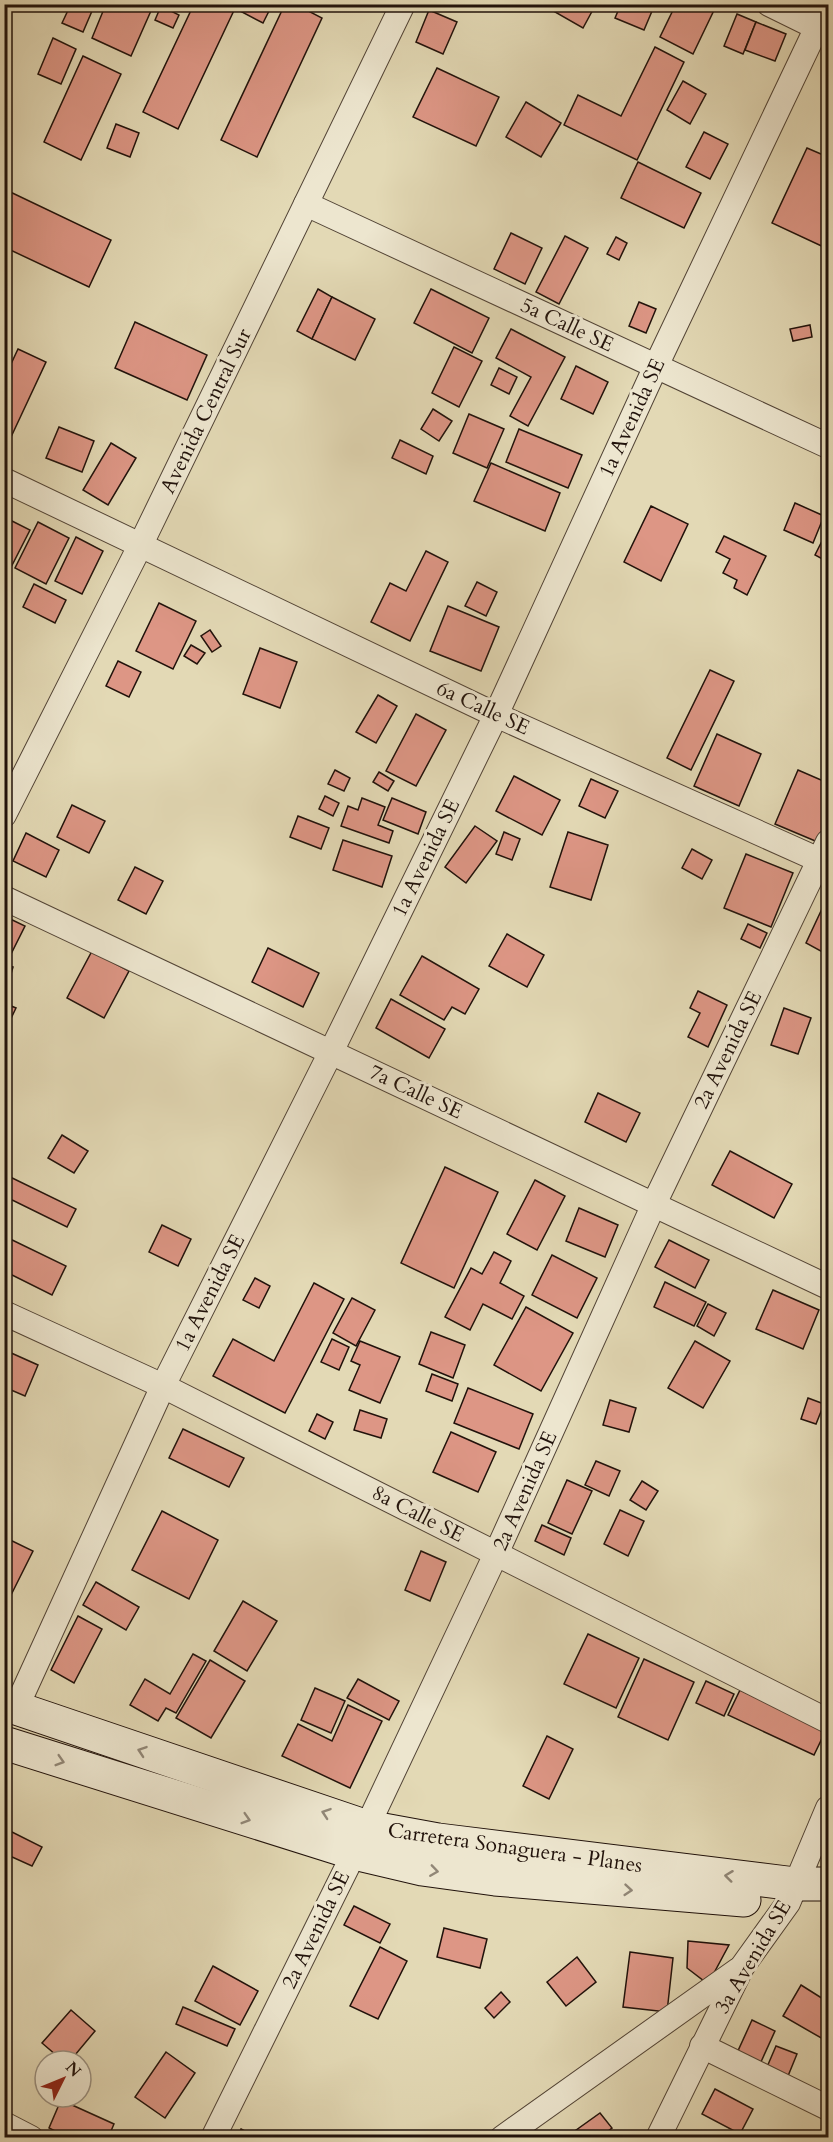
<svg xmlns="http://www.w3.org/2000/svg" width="833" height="2142" viewBox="0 0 833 2142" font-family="Cardo,serif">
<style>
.building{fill:#dd9685;stroke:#21120b;stroke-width:1.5}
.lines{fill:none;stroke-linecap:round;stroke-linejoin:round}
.street-casing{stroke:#524436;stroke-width:26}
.secondary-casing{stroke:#21120b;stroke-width:35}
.street{stroke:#ede6cf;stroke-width:24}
.secondary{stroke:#ede6cf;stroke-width:33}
.oneway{stroke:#918777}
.labels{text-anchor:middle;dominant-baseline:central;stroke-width:6;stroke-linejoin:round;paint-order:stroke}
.street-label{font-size:21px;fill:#21120b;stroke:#ede6cf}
</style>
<rect width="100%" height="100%" fill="#e3d9b5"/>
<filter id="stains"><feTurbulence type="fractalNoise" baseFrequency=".00333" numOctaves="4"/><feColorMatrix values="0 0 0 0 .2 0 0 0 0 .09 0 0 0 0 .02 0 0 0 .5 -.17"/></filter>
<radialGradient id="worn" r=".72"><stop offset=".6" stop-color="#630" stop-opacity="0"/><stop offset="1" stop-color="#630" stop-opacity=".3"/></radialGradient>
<g class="building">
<path d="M71,4H95L83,32L62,23Z"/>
<path d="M106,4H154L131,56L92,38Z"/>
<path d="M194,4H237L178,129L143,112Z"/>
<path d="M244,4H262L270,9L263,23L240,11Z"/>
<path d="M285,4H295L322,18L257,157L221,140Z"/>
<path d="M550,4H596L583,28L548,8Z"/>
<path d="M621,4H655L644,30L615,18Z"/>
<path d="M676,4H717L693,54L660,37Z"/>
<path d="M161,6L179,15L173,28L155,20Z"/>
<path d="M429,10L457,22L443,54L416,42Z"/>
<path d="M737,14L756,22L743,54L724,46Z"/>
<path d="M756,22L786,34L775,61L745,50Z"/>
<path d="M53,38L76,49L61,84L38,74Z"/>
<path d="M655,47L684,62L637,160L564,125L578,95L621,116Z"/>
<path d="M83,56L121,74L81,160L44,142Z"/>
<path d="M437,68L499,97L476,146L413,117Z"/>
<path d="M683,81L706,94L690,124L667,110Z"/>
<path d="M526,102L561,123L541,157L506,137Z"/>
<path d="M116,124L139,133L130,157L107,148Z"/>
<path d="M704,132L728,144L710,179L686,167Z"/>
<path d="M807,148L828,157V249L772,223Z"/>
<path d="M638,162L701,193L684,228L621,198Z"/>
<path d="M4,189L111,240L89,287L4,247Z"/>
<path d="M511,233L542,248L525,284L494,269Z"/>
<path d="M565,236L588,248L559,304L536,292Z"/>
<path d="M616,237L627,243L619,260L607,254Z"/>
<path d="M318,289L332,297L312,339L297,331Z"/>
<path d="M431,289L489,318L472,353L414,323Z"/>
<path d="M332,297L375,319L355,360L312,339Z"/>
<path d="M639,302L656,309L646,333L629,326Z"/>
<path d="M135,322L207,355L187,400L115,368Z"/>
<path d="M810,325L812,337L793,341L790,329Z"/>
<path d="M511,329L565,357L528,426L510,416L531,377L496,358Z"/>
<path d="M454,347L482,361L459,407L432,393Z"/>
<path d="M18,349L46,362L4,452V379Z"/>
<path d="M576,366L608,382L593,414L561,399Z"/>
<path d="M499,368L517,377L509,394L491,385Z"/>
<path d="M433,409L452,421L439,441L421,429Z"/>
<path d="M469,414L504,429L487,468L453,453Z"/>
<path d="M59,427L94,441L82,472L46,458Z"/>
<path d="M519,429L582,455L568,488L506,462Z"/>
<path d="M400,440L433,456L426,474L392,458Z"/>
<path d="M111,443L136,458L108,505L83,490Z"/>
<path d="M491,463L560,493L545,531L474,501Z"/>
<path d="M795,503L824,516L813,543L784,530Z"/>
<path d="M651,506L688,524L661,581L624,562Z"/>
<path d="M12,521L30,530L4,581V537Z"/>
<path d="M38,522L69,538L46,584L15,568Z"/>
<path d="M828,529V562L815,555Z"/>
<path d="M724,536L766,556L747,595L734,588L737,580L723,573L730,559L716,552Z"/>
<path d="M76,537L103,551L82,594L55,581Z"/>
<path d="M426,551L448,562L410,641L371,622L390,583L406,591Z"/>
<path d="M477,582L497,592L486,616L465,606Z"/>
<path d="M34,584L66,600L55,623L23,607Z"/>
<path d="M159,603L196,621L173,669L136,651Z"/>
<path d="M448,606L499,627L481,671L430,651Z"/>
<path d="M210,630L221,646L212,652L201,636Z"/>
<path d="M191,645L205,653L197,664L184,656Z"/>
<path d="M260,648L297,662L280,708L243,694Z"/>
<path d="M118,661L141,672L129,697L106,686Z"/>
<path d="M710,670L734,681L691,770L667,758Z"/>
<path d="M378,695L397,706L376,743L356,732Z"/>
<path d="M416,714L446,730L416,786L386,771Z"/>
<path d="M717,734L761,754L739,806L694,786Z"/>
<path d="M335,770L350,778L344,791L328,784Z"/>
<path d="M798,770L828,783V824L820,843L775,824Z"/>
<path d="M379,772L394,781L388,791L373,782Z"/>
<path d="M514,776L560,800L542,835L496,811Z"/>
<path d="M591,779L618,791L605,818L579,806Z"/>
<path d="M325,796L339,803L333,816L319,809Z"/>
<path d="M362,798L385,807L378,825L393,831L389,843L341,826L348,806L358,810Z"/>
<path d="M392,798L426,812L418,834L383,820Z"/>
<path d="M72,805L105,821L89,853L57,837Z"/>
<path d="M298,816L329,828L321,849L290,837Z"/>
<path d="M475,826L497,841L466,883L445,867Z"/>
<path d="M504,832L520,839L512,860L496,854Z"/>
<path d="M568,832L608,845L591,900L550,887Z"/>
<path d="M26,833L59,850L46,877L13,861Z"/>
<path d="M343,840L392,856L382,887L333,870Z"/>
<path d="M692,849L712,860L702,879L682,868Z"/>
<path d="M746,854L793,873L771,927L724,908Z"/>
<path d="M135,867L163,881L146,914L118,900Z"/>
<path d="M828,896V955L806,943Z"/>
<path d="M4,916L25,926L9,958L4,956Z"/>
<path d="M748,924L767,933L760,948L741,939Z"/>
<path d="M507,934L544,955L527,987L489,966Z"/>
<path d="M268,948L319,973L303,1007L252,982Z"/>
<path d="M92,951L129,971L104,1018L67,998Z"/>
<path d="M422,956L479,989L465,1014L452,1007L444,1020L400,995Z"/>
<path d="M4,964L13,967L8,984L4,983Z"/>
<path d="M698,991L727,1005L708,1047L688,1037L700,1013L690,1008Z"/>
<path d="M391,999L445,1029L429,1058L376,1028Z"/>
<path d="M4,1003L16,1008L4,1033Z"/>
<path d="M784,1008L811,1018L798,1054L771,1045Z"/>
<path d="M598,1093L640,1113L626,1142L585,1122Z"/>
<path d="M62,1135L88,1151L74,1173L48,1158Z"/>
<path d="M730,1151L792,1184L774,1218L712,1185Z"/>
<path d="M445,1167L498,1192L454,1288L401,1263Z"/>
<path d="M4,1174L76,1209L67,1227L4,1196Z"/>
<path d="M535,1180L565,1196L537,1250L507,1234Z"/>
<path d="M579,1208L618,1225L605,1257L566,1241Z"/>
<path d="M162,1225L191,1239L178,1266L149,1252Z"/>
<path d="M4,1236L66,1266L52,1295L4,1271Z"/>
<path d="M669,1240L709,1260L695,1288L655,1267Z"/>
<path d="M494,1252L511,1261L500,1283L524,1296L512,1319L483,1304L470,1330L445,1317L471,1268L482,1274Z"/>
<path d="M552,1255L597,1278L577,1318L532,1295Z"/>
<path d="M255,1278L270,1286L259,1308L243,1300Z"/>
<path d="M665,1282L706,1302L694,1326L654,1307Z"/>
<path d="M314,1283L344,1299L285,1413L213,1376L233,1339L274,1361Z"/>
<path d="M773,1290L819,1310L803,1349L756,1329Z"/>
<path d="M352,1298L375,1310L356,1346L333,1333Z"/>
<path d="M708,1304L726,1313L714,1336L697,1326Z"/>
<path d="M526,1307L573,1333L541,1391L494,1365Z"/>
<path d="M431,1332L465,1345L453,1378L419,1364Z"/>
<path d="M332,1339L349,1347L339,1370L321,1362Z"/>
<path d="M360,1341L400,1357L380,1403L349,1390L360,1365L351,1361Z"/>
<path d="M695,1341L730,1361L703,1408L668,1388Z"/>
<path d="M9,1352L38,1365L25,1396L4,1387V1363Z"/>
<path d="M432,1374L458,1384L452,1401L426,1391Z"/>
<path d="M468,1388L533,1414L519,1449L454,1423Z"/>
<path d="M808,1398L824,1404L816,1424L801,1419Z"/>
<path d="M610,1400L636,1408L629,1432L603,1425Z"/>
<path d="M360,1410L387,1419L381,1438L354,1430Z"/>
<path d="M317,1414L333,1422L325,1439L309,1431Z"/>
<path d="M183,1429L244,1458L229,1487L169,1458Z"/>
<path d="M451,1432L496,1452L478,1492L433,1472Z"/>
<path d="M596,1461L620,1471L609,1496L585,1485Z"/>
<path d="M567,1480L592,1491L572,1534L548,1523Z"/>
<path d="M642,1481L658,1491L646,1510L630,1500Z"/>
<path d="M620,1510L644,1521L628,1556L604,1544Z"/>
<path d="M162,1511L218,1540L189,1599L132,1570Z"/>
<path d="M542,1525L571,1538L564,1555L535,1541Z"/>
<path d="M4,1537L33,1551L4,1609Z"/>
<path d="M421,1551L446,1562L430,1601L405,1590Z"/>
<path d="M96,1582L139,1607L126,1630L83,1605Z"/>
<path d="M243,1601L277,1621L247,1671L214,1651Z"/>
<path d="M78,1616L102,1629L74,1683L51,1670Z"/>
<path d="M588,1634L639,1658L616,1708L564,1684Z"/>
<path d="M193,1654L206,1661L176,1713L166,1708L158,1721L130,1705L145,1679L170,1694Z"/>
<path d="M644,1659L694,1682L668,1740L618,1717Z"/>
<path d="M210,1660L245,1681L211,1738L176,1718Z"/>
<path d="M358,1679L399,1701L389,1720L347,1698Z"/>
<path d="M706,1681L734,1694L724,1716L696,1703Z"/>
<path d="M315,1688L345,1701L331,1733L301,1720Z"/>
<path d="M740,1690L826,1730L814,1755L728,1715Z"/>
<path d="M348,1705L382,1721L350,1788L282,1756L298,1724L332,1741Z"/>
<path d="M547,1736L573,1749L549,1799L523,1786Z"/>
<path d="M4,1828L42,1847L32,1866L10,1856L7,1864L4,1863Z"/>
<path d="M354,1906L390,1924L380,1943L344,1925Z"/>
<path d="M444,1928L487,1939L480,1968L437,1957Z"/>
<path d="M688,1941L729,1945L708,1984L687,1968Z"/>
<path d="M380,1947L407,1961L378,2019L350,2006Z"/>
<path d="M630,1952L673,1958L667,2012L623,2007Z"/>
<path d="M577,1957L596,1982L566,2006L547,1982Z"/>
<path d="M213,1966L258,1991L240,2025L195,2001Z"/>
<path d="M801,1985L828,2002V2029L823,2039L783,2016Z"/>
<path d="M501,1992L510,2002L494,2018L485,2008Z"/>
<path d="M183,2007L235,2029L227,2046L176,2024Z"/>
<path d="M71,2010L95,2031L70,2061H63L42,2043Z"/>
<path d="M752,2020L775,2031L760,2064L737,2053Z"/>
<path d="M776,2046L797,2054L788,2076L767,2067Z"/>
<path d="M166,2052L195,2073L165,2118L135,2097Z"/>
<path d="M715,2089L753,2109L740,2134L702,2114Z"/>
<path d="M61,2100L114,2124L108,2138H69L49,2128Z"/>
<path d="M600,2113L612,2128L599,2138H565Z"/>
<path d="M241,2129L258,2138H237Z"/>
</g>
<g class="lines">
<g class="street-casing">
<g id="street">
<path d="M769,4L828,33"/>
<path d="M306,204L828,446"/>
<path d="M4,480L496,715L828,864"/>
<path d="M4,815L141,544L403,4"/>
<path d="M4,898L828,1287"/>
<path d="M4,1313L163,1386L828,1721"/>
<path d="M16,1708L163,1386L331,1052L496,715L656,366L828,4"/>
<path d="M702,2046L828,2108"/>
<path d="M4,2124L31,2138"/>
<path d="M213,2138L367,1827L496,1554L654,1204L828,842"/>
<path d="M502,2138L738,1970"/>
<path d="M658,2138L742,1967L788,1903L828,1808"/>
</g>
</g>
<g class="secondary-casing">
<g id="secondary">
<path d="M4,1704L367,1827L438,1840L795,1884H828"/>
<path d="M4,1743L354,1853L422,1869L495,1879L744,1900"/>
</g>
</g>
<use href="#street" class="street"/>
<use href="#secondary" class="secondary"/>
</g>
<defs><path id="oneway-chevron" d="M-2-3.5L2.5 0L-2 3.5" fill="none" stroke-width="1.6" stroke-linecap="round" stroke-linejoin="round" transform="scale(1.5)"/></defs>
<g class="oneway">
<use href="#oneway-chevron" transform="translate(142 1751) rotate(-161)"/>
<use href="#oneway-chevron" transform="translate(60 1761) rotate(17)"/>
<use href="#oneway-chevron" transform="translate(326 1813) rotate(-161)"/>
<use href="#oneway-chevron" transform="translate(246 1819) rotate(17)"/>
<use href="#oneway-chevron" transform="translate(434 1871) rotate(8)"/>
<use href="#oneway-chevron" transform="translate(729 1876) rotate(-173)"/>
<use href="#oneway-chevron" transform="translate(628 1890) rotate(5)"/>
</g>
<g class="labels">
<g class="street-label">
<text transform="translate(567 325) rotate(25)">5a Calle SE</text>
<text transform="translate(206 411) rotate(-64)">Avenida Central Sur</text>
<text transform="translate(632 418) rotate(-65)">1a Avenida SE</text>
<text transform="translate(483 708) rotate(25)">6a Calle SE</text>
<text transform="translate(426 858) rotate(-64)">1a Avenida SE</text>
<text transform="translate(728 1050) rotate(-64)">2a Avenida SE</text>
<text transform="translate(416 1092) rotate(25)">7a Calle SE</text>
<text transform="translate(210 1293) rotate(-63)">1a Avenida SE</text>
<text transform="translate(525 1491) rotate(-66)">2a Avenida SE</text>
<text transform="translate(418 1514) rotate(27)">8a Calle SE</text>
<text transform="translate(515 1848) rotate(8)">Carretera Sonaguera - Planes</text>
<text transform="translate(316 1930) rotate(-64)">2a Avenida SE</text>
<text transform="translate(753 1957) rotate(-59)">3a Avenida SE</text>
</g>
</g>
<rect width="833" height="2142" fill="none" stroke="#e3d9b5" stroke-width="24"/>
<rect x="6" y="6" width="821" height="2130" fill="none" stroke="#21120b" stroke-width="3"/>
<rect x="12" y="12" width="809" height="2118" fill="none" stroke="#21120b" stroke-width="1.5"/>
<g transform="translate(63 2079) rotate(47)"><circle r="28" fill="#ede6cf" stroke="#9b9181" stroke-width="1.5"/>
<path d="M0-4.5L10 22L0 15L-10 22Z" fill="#8f2418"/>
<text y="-9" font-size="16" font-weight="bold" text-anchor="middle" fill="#21120b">N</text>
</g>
<rect width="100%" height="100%" filter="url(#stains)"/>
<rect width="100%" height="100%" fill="url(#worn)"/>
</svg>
